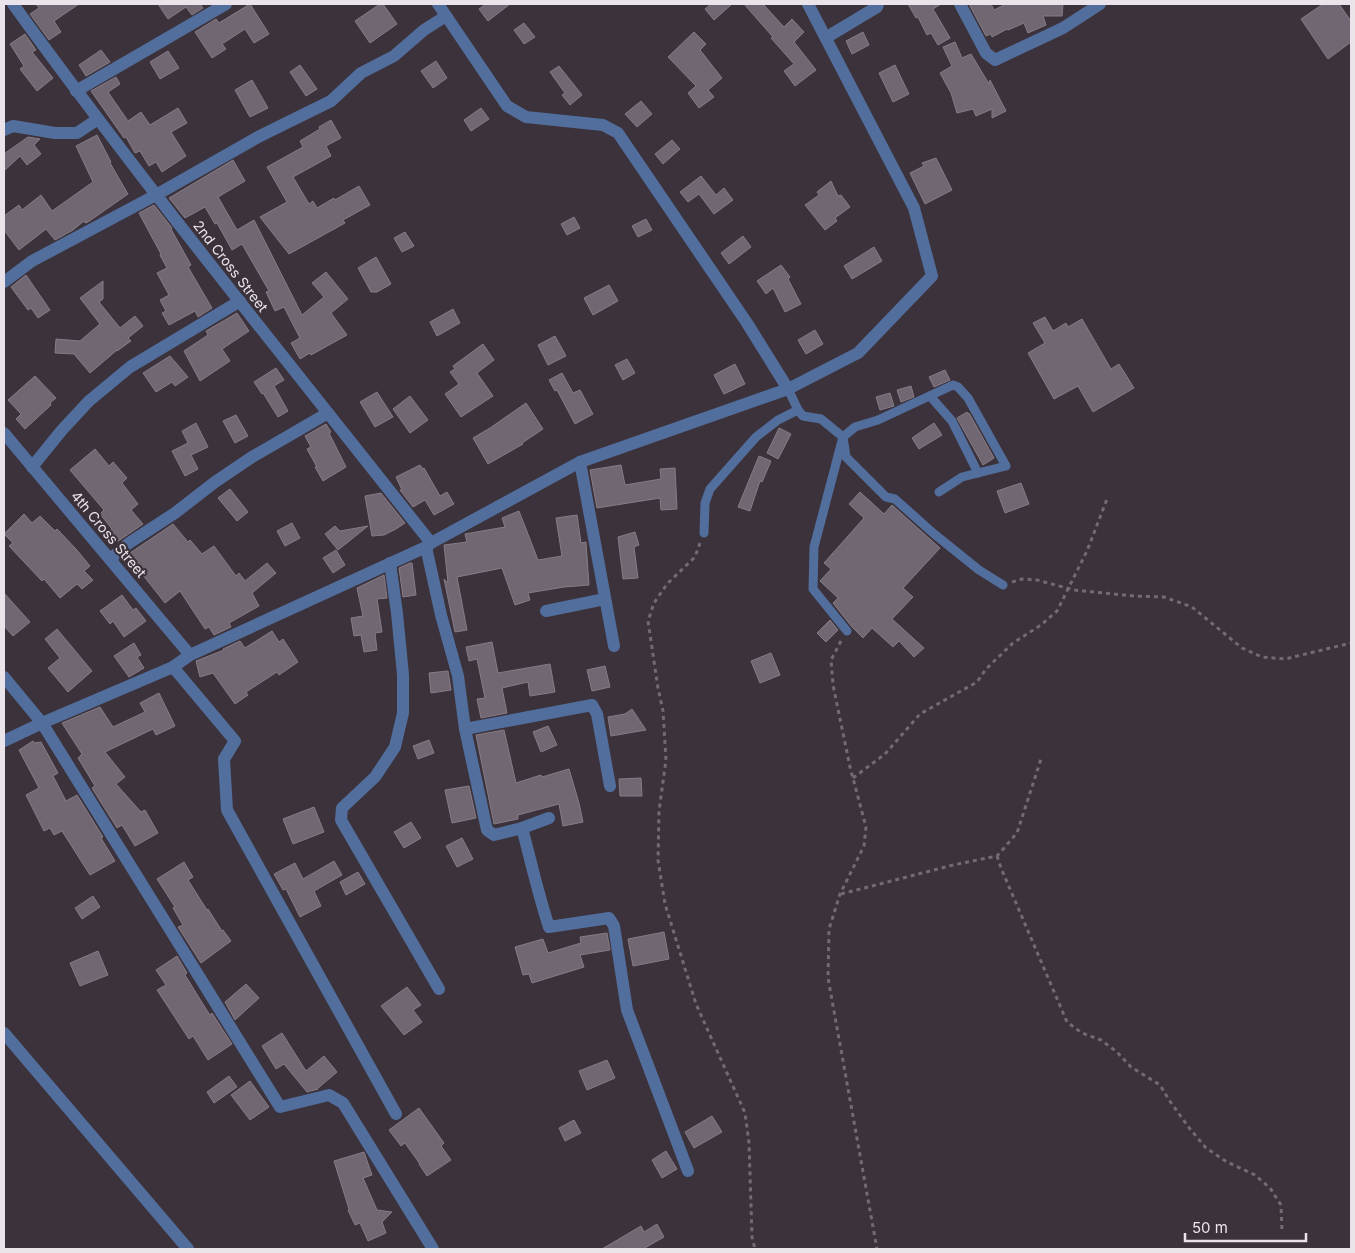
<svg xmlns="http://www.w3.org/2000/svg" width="1355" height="1253" viewBox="0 0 1355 1253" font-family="Inter,sans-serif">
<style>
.building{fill:#706772;stroke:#857c87}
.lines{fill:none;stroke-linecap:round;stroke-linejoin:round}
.path{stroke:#736a72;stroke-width:3;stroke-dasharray:4 4;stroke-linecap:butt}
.service{stroke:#526e9d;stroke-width:9}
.minor{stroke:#526e9d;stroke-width:12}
.labels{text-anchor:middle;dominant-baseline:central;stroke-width:4.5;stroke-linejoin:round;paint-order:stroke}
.street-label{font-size:14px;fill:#eae4ea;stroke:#3c323b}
</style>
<rect width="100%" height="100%" fill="#3c323b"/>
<g class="building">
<path d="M36,4H79L54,21L61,32L49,40L30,14L39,8Z"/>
<path d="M158,4H200L203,8L192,15L186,7L168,19Z"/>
<path d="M250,4L269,34L254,43L245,29L222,44L226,49L212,58L195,32L216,19L219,23Z"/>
<path d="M380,4H383L397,24L370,43L355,21Z"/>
<path d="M486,4H510L488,21L479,9Z"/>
<path d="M711,4H732L714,20L705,9Z"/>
<path d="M744,4H763L784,27L792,19L804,32L794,42L816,70L795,86L784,71L794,64L771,38L773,37Z"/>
<path d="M908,4H941L933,9L950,38L938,45L931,33L927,35L918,17L916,18Z"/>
<path d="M969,4H991L994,10L1006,4H1063L1062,16H1043L1046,25L1028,33L1024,23L1008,30L1007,29L992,37L991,34L986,36Z"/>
<path d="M1323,4H1339L1351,21V42L1328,59L1301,19Z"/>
<path d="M524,23L535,37L524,44L514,30Z"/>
<path d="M694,32L706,44L700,50L722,78L708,90L714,97L699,108L688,93L696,86L668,57Z"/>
<path d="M863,32L869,45L852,54L846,41Z"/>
<path d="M25,34L36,50L32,52L53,78L37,91L20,69L24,66L10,44Z"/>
<path d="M955,42L962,58L971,54L989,84L990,80L1006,111L992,118V109L976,116L973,109L957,113L951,93L940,73L952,66L943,47Z"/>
<path d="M101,50L110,62L86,76L79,65Z"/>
<path d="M168,51L179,68L160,79L150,62Z"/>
<path d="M436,61L447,78L433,88L421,71Z"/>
<path d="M300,65L317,89L306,96L290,72Z"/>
<path d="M895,65L909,94L893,102L879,73Z"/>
<path d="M559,66L582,95L570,105L562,95L565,93L550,72Z"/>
<path d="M116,77L120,84L108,92L128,121L141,112L150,125L178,108L187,123L171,132L186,156L162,172L156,162L149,166L140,151L135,153L126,137L124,138L91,91Z"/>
<path d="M252,80L268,108L250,117L235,90Z"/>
<path d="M641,101L652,114L637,127L625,114Z"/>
<path d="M481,108L489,119L471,131L464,120Z"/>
<path d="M331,120L341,138L326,146L331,156L293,177L309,204L313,201L317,208L334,198L335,200L359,186L370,205L343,220L345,223L289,254L260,217L287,202L267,167L303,147L300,141L320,129L319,127Z"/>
<path d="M97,135L111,162L110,163L128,194L88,222L85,223L84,221L73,230L55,240L46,229L19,250L4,230V216L19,205L22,210L41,195L52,211L93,182L76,146Z"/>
<path d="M28,137L40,139L34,145L41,154L27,165L20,156L4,171V154Z"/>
<path d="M672,140L680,149L663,164L655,154Z"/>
<path d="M936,158L952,190L925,204L910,173L924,166L922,163Z"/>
<path d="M233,160L245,181L218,197L237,230L254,220L302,315L324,297L312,283L326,272L348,299L331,313L347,335L311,355L310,353L300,359L291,343L300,338L284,307L275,311L266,292L269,291L242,244L232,250L217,223L215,224L205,207L185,218L169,198Z"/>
<path d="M701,176L716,195L724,188L733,200L714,214L699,194L688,202L680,192Z"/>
<path d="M831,181L838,196L841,195L850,207L835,218L837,221L825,230L805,205L819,195L817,192Z"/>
<path d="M154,205L172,228L171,229L191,265L188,267L212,308L198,317L195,311L169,325L162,313L166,311L160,300L169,295L157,273L167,268L160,255L161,254L139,213Z"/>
<path d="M574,217L580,228L567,235L561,224Z"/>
<path d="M646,219L652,230L638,237L632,226Z"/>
<path d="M405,232L414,246L402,252L394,238Z"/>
<path d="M743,236L751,247L729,264L721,253Z"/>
<path d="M874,247L882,261L852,279L844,266Z"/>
<path d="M376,257L391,284L377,292H371L358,268Z"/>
<path d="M781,265L790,277L788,279L801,304L785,312L773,288L766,294L757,281Z"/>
<path d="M26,275L50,310L38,318L31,308L28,310L11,287Z"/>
<path d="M103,281V299L99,302L120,328L135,316L143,326L128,338L131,341L117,351V350L90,373L74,354L55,353L56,339L80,341L100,324L80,298Z"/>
<path d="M609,285L618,301L593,315L584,298Z"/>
<path d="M453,309L460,323L437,336L430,322Z"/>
<path d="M237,313L249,331L222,349L230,361L200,381L184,351L208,335L206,331Z"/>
<path d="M1045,317L1053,331L1066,323L1068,327L1082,319L1111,369L1119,364L1134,388L1093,412L1078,386L1054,399L1028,353L1045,343L1033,323Z"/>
<path d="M815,330L823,344L806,354L798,340Z"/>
<path d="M555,336L566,356L548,365L538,345Z"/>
<path d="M483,344L494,360L477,373L493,396L461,417L445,394L459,384L450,372L455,369L453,366Z"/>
<path d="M170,356L188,377L175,386L172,382L156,392L143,373Z"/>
<path d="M627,359L635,373L623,380L615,365Z"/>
<path d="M735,364L745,384L724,394L714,375Z"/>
<path d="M276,368L284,380L274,386L288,411L278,417L263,393L262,394L254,382Z"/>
<path d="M945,370L950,380L934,387L929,377Z"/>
<path d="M562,373L573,393L580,390L593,414L575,424L557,390L555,391L549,380Z"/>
<path d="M35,376L56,398L50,403L51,405L25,429L16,419L21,414L8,400Z"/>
<path d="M911,386L914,397L901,402L897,390Z"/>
<path d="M377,392L393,417L375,427L360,402Z"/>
<path d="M890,393L894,406L880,410L876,397Z"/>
<path d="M410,396L428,420L410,433L393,409Z"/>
<path d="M526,403L543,429L522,443L523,444L488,464L473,438L490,428Z"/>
<path d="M967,412L968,414L969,413L994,458L983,465L957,418Z"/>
<path d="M236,415L248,436L235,443L223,421Z"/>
<path d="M196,423L208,447L191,455L198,469L185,476L172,451L188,443L182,431Z"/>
<path d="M934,423L942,435L919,449L912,438Z"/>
<path d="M326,424L331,432L329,433L346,467L323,481L315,467H317L307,449L311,447L305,436Z"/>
<path d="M779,428L791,434L778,459L767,453Z"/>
<path d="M95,449L109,466L113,462L127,478L122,483L138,504L131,510L143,524L117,542L109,532L112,529L100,514L104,510L70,470Z"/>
<path d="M759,456L771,461L762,482L760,481L750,511L738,507Z"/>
<path d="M420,465L423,469L424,468L440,496L447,492L454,504L434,515L425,500L413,507L400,490H402L396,477Z"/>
<path d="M621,465L625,485L661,479L660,469L675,468L677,509L661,510L660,498L597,508L590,470Z"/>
<path d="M1021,483L1029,504L1005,513L997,491Z"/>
<path d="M230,489L248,512L237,521L218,498Z"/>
<path d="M860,492L884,514L892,505L940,548L903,588L913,597L892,619L924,648L914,657L899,641L893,647L872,628L863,638L852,627L833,603L838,598L820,581L831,569L824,563L864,518L849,504Z"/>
<path d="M381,493L405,523L396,529L384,535L372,536L365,496Z"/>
<path d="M519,511L538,560L562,556L556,518L577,515L581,543L586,542L589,585L564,587L528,593L530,600L515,605L502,568L457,577L467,630L455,632L444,579L448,583L444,545L467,542L465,534L505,527L502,518Z"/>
<path d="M24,514L32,523L40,516L55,531L57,529L76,549L90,566L84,571L93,580L82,589L77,584L60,598L44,579L42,581L9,546L13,543L4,534Z"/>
<path d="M292,523L300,538L285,546L277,531Z"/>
<path d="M173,524L188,542L190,540L202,554L214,546L236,576L239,573L245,581L267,563L276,573L252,593L259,606L229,623L231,627L214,635L209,627L205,629L180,591L165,603L127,555Z"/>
<path d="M335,526L340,531L368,526L338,550L325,534Z"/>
<path d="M635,532L639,545L634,547L638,578L623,579L618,537Z"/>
<path d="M336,550L345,565L333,573L323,558Z"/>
<path d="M410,563H412L416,595L403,597L399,568Z"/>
<path d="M384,575L387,598L377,599L382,632L375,633L377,650L364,652L361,635L354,636L351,618L363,616L357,588Z"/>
<path d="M4,593L30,622L13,636L4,626Z"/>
<path d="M122,595L133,610L136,608L146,621L124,637L113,621L110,624L100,611Z"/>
<path d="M830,620L838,630L826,642L817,633Z"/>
<path d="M57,629L92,671L68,692L48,668L60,658L45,639Z"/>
<path d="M272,631L279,642L283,639L298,662L279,675L277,672L246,692L248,695L235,704L213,673L200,677L196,661L224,650L223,649L240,641L245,648Z"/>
<path d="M492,642L498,673L550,664L555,692L530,696L528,682L502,688L507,713L481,718L477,699L485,698L477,659L469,661L466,647Z"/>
<path d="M134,643L141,655L137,657L144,668L129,677L114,656Z"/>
<path d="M771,653L780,675L760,683L751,661Z"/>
<path d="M605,666L610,687L592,691L587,670Z"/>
<path d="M448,671L451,690L431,693L429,673Z"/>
<path d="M159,693L175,726L156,735L153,729L105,752L125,777L116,784L141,812L145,810L158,833L135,846L122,825L117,828L92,788L95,786L78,758L82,754L62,723L100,707L113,727L145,712L140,703Z"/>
<path d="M632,709L646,730L611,736L608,717L625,714Z"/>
<path d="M548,726L557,745L541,752L533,732Z"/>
<path d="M504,730L516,783L541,775L542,777L569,769L579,803L583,822L563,826L559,804L518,815V819L494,824L476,735Z"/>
<path d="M429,740L434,753L418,759L413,746Z"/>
<path d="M33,741L34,743L41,742L58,773L53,776L66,801L77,795L103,837L101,838L115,861L90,875L62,831L54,835L50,828L44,831L26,795L39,788L19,750Z"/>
<path d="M641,778L642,796H620L619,779Z"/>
<path d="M469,786L476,818L452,823L445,790Z"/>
<path d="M314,807L324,832L293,844L283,819Z"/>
<path d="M411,822L421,838L404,848L394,832Z"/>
<path d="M462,838L473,859L457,867L446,846Z"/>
<path d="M334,861L342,875L314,891L321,906L300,917L286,889L283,890L274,874L295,863L303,879Z"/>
<path d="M184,862L193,877L188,880L207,910L208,909L222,931L223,930L231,941L201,963L178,927L183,925L173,908L175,907L157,879Z"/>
<path d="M358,872L365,884L346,895L340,882Z"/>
<path d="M93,896L100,907L82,919L75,908Z"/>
<path d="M664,932L669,959L633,966L628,939Z"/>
<path d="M607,933L610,950L580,955L584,967L532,983L529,974L523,975L515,947L543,939L548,953L581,943L580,937Z"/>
<path d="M98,951L108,975L80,986L70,963Z"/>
<path d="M177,956L187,973L185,975L206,1009L210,1015L212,1013L232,1044L208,1060L193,1036L189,1039L157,990L166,985L156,970Z"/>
<path d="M246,984L259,998L235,1020L225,1002Z"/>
<path d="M407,987L421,1005L413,1010L422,1022L404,1035L381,1006Z"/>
<path d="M282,1033L306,1071L324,1056L337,1072L317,1089H318L307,1092L284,1064L276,1069L262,1046Z"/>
<path d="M607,1060L615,1078L587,1090L579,1071Z"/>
<path d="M229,1076L237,1087L214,1103L207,1092Z"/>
<path d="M250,1081L269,1107L250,1120L231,1095Z"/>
<path d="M419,1108L444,1143L441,1146L451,1160L427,1176L419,1164H420L405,1143L401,1146L389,1130Z"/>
<path d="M712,1116L722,1132L694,1148L685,1132Z"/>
<path d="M574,1120L581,1133L565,1141L559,1128Z"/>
<path d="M666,1151L677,1169L662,1178L652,1160Z"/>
<path d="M364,1152L372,1175L363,1178L377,1210L392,1212L382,1222L386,1233L368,1241L360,1223L355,1225L348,1210L349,1209L334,1161Z"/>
<path d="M657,1224L664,1237L643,1249H602L641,1226L644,1232Z"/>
</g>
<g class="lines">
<g class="path">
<path d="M700,543L695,557L667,584L654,603L648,621L658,688L663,711L666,760L659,811L658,860L665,904L696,1004L745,1113L749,1143L752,1237L755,1249"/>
<path d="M1012,582L1022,579L1037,580L1074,590L1134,596L1164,597L1192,607L1242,648L1262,657L1285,659L1351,643"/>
<path d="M841,641L831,660L833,685L850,767L866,827L864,846L840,894L829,929L828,978L877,1249"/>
<path d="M853,778L885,754L920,714L977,682L986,669L1013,643L1041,625L1057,611L1087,551L1107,499"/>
<path d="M997,856L1001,868L1067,1022L1082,1033L1101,1040L1117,1052L1131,1067L1160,1085L1169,1100L1190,1129L1206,1148L1227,1162L1255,1175L1270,1188L1281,1205L1282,1231"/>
<path d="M841,894L953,865L997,856L1017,833L1041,759"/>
</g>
<g class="service">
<path d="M788,389L798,410L803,416L821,419L843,437L846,457L886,497L895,499L933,533L979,570L1003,585"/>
<path d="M930,396L952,421L978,473"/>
<path d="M704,533L705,503L710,489L756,437L778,420L798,410"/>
<path d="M847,631L813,589L814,547L843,437L855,427L878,420L953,385L958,387L968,398L1006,466L962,477L939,492"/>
</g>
<g class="minor">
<path d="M13,4C146,188 290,364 431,543"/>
<path d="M960,4L986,53L995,60L1063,28L1100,4"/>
<path d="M827,37L877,7L878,4"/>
<path d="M76,91L226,4"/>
<path d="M4,130L13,126L55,133H77L98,119"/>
<path d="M4,282L32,261L156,195L260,136L331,101L361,73L394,56L424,30L446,16"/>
<path d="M788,389L858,353L932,276L914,208L808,4"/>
<path d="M4,433L190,655"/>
<path d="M580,462L614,646"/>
<path d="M32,467L62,430L89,401L130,367L240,301"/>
<path d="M426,547L441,615L458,676L465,729L487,830L494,835L522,828L549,818"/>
<path d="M110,559L129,543L175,513L215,482L252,457L328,413"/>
<path d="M390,563L397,613L403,675V713L395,747L375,777L342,808L341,820L439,989"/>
<path d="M546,611L605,599"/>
<path d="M173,667L235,741L224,759L227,810L396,1114"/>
<path d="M4,677L42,723L173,667L190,655L426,547L431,543L580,462L788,389L747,323L618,133L603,125L526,117L507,106L438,4"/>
<path d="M465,729L592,705L597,714L610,786"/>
<path d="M4,741L42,723L280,1107L329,1095L343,1103L433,1249"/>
<path d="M522,828C531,861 538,894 549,927L609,918L614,926L627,1010L688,1171"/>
<path d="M4,1033L188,1249"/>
</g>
</g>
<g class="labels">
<g class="street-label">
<text transform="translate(231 266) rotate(52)">2nd Cross Street</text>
<text transform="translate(109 534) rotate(50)">4th Cross Street</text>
</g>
</g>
<rect width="1355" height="1253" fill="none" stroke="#eae4ea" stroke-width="10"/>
<path d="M1185 1233v8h121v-8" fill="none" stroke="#eae4ea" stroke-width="2.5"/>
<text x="1192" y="1233" font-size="15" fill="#eae4ea" stroke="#3c323b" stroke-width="4" paint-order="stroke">50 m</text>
</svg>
